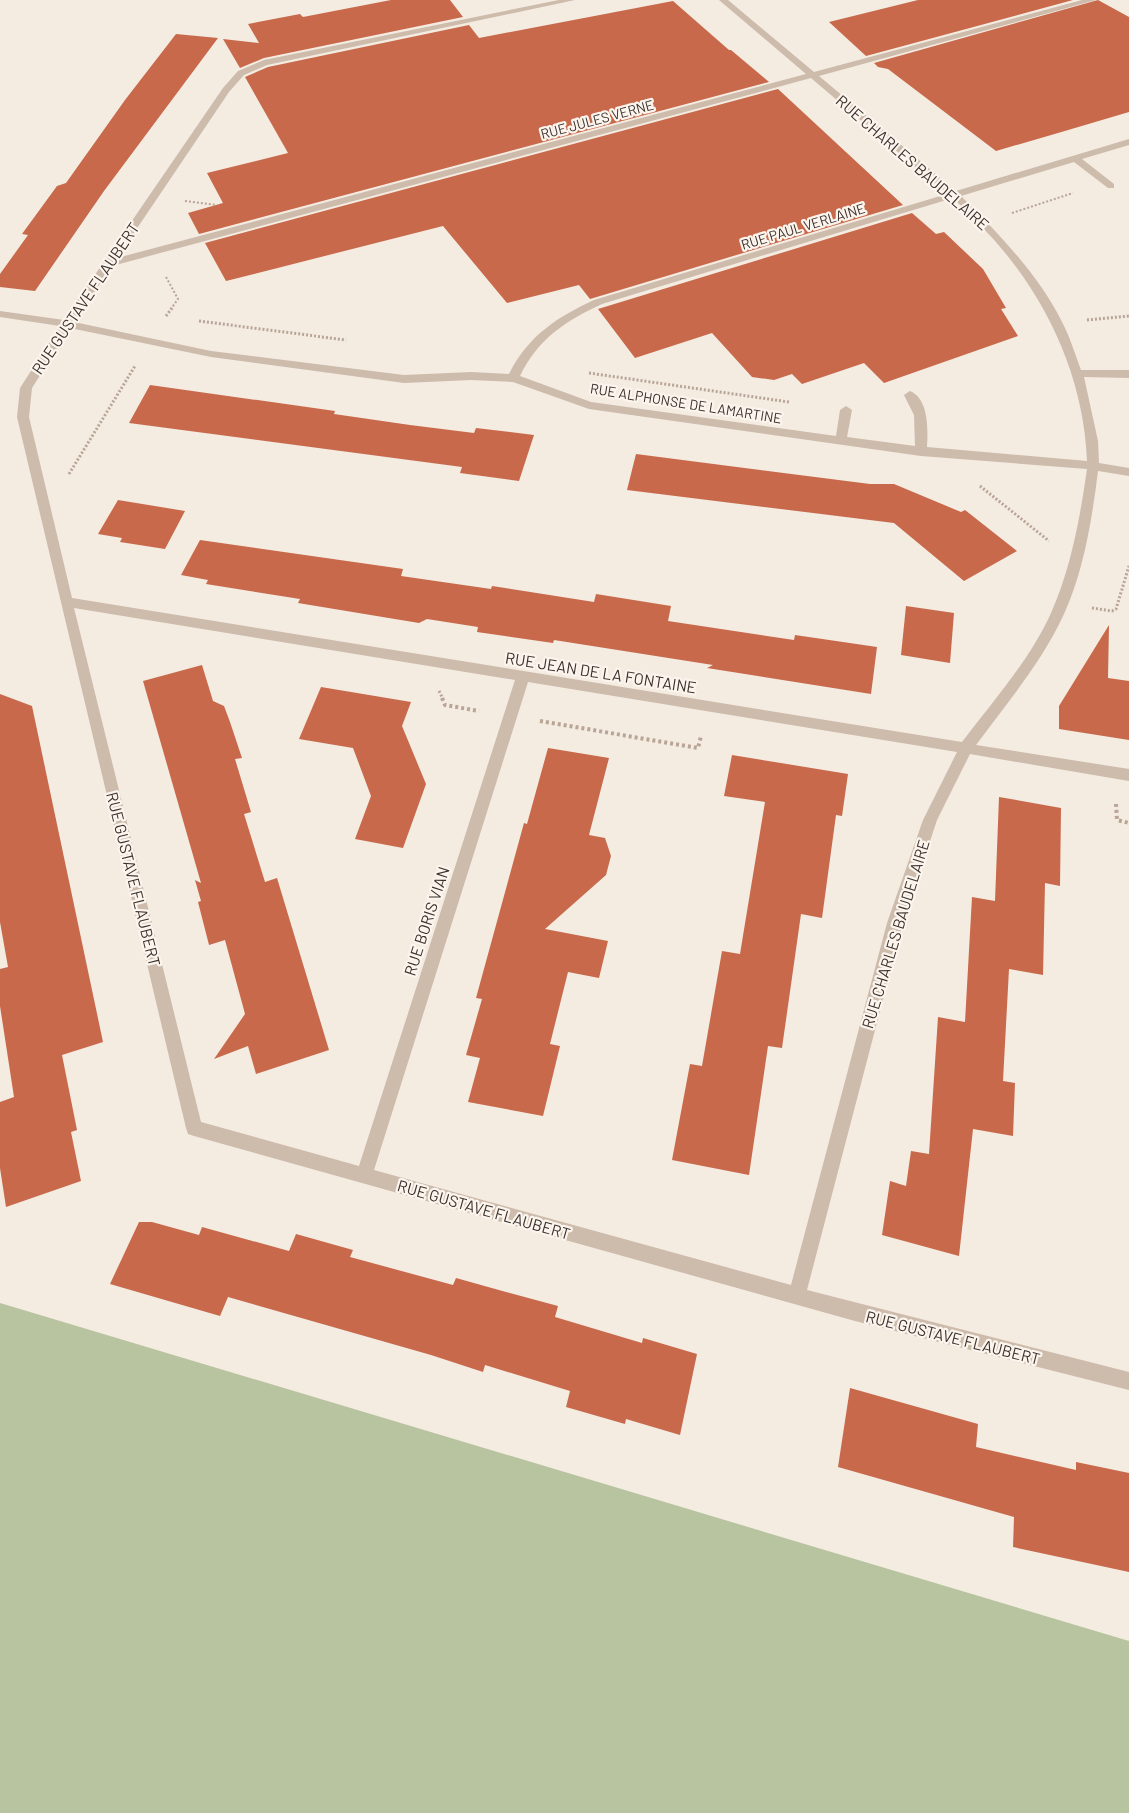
<svg xmlns="http://www.w3.org/2000/svg" width="1129" height="1813" viewBox="0 0 1129 1813" font-family="Barlow,sans-serif">
<style>
.green{fill:#b8c4a0}
.building{fill:#c8694b}
.lines{fill:none;stroke-linecap:round;stroke-linejoin:round}
.path-far2{stroke:#b9a596;stroke-width:2;stroke-dasharray:2 2;stroke-linecap:butt}
.path-far1{stroke:#b9a596;stroke-width:3;stroke-dasharray:2 2;stroke-linecap:butt}
.path{stroke:#b9a596;stroke-width:4;stroke-dasharray:3 3;stroke-linecap:butt}
.minor{fill:#cdbbac;fill-rule:evenodd}
.labels{text-anchor:middle;dominant-baseline:central;stroke-width:4.5;stroke-linejoin:round;paint-order:stroke}
.far-street-label{font-size:14px;fill:#3b302b;stroke:#fbf5ee}
.street-label{font-size:16px;fill:#3b302b;stroke:#fbf5ee}
</style>
<rect width="100%" height="100%" fill="#f4ebe1"/>
<path class="green" d="M0,1303L1129,1641V1813H0Z"/>
<g class="building">
<path d="M391,0H450L463,17L264,58L240,68L223,39L259,43L248,24L300,14L303,17Z"/>
<path d="M918,0H1073L866,56L829,22Z"/>
<path d="M1098,0L1129,17V112L1058,133L996,151L888,69L878,67L874,63Z"/>
<path d="M673,1L729,50H731L769,82L199,234L188,213L223,203L207,173L288,153L245,77L268,67L469,25L479,38Z"/>
<path d="M176,34L218,38L104,191L35,291L0,287V274L28,235L22,234L57,186L66,183L125,100Z"/>
<path d="M778,89L903,205L590,299L579,285L507,303L443,226L226,281L205,243Z"/>
<path d="M912,213L936,234L944,232L983,269L1006,308L1001,309L1018,336L884,383L864,363L802,384L792,374L774,380L752,377L712,333L635,358L598,309Z"/>
<path d="M150,385L335,411L334,414L410,425L474,433L476,428L534,435L519,481L460,473L462,467L129,423Z"/>
<path d="M636,454L870,484H894L961,512L965,510L1017,551L964,581L894,523L627,490Z"/>
<path d="M118,500L185,511L165,549L120,542L122,538L98,534Z"/>
<path d="M200,540L403,569L401,576L491,589L492,586L594,602L596,594L671,606L668,621L794,640L795,635L877,647L871,694L707,668L713,665L554,640L553,643L477,632L478,627L427,619L419,623L298,603L300,599L206,584L208,580L181,575Z"/>
<path d="M906,606L954,613L950,663L901,655Z"/>
<path d="M1109,625L1108,678L1129,681V740L1059,729V706Z"/>
<path d="M202,665L213,701L224,706L230,722L242,758L235,759L251,812L244,814L265,882L277,878L329,1050L256,1074L248,1046L214,1059L245,1014L225,940L209,945L198,902L201,901L195,880L201,883L143,681Z"/>
<path d="M321,687L411,702L402,726L426,784L403,848L355,839L371,796L353,748L299,739Z"/>
<path d="M0,694L32,706L103,1042L62,1055L77,1130L71,1132L81,1181L6,1207L0,1168V1102L14,1097L0,1006V969L8,967L0,922Z"/>
<path d="M548,748L609,758L589,835L605,838L611,856L606,875L545,929L608,941L599,978L568,972L550,1044L560,1046L543,1116L468,1102L480,1058L466,1055L482,999L476,998L524,823L527,824Z"/>
<path d="M732,755L848,774L842,816L836,815L822,918L801,914L782,1048L768,1046L749,1175L672,1160L690,1064L702,1066L722,951L740,954L765,802L724,796Z"/>
<path d="M999,797L1061,808L1060,886L1045,883L1043,975L1009,969L1003,1081L1015,1083L1013,1136L973,1129L959,1256L882,1235L890,1181L906,1186L911,1151L929,1154L938,1017L965,1022L972,897L995,901Z"/>
<path d="M139,1222H152L199,1235L202,1227L289,1251L296,1234L353,1250L350,1257L453,1285L456,1278L506,1292L558,1306L555,1317L642,1343L643,1338L697,1354L680,1435L626,1419L625,1424L566,1407L570,1391L485,1365L483,1372L431,1355L228,1297L220,1316L110,1284Z"/>
<path d="M850,1388L978,1424L976,1447L1076,1470V1462L1129,1473V1572L1013,1547L1014,1517L838,1467Z"/>
</g>
<g class="lines">
<g class="path-far2">
<path d="M185,201L216,205"/>
<path d="M1012,213L1073,193"/>
<path d="M166,277L178,299L171,309"/>
</g>
<g class="path-far1">
<path d="M166,316L172,308"/>
<path d="M1087,320L1129,316"/>
<path d="M199,321L346,340"/>
<path d="M589,373L789,402"/>
<path d="M69,474L135,366"/>
<path d="M980,486L1049,541"/>
<path d="M1092,608L1112,611L1116,609L1129,566"/>
<path d="M439,691L443,699"/>
</g>
<g class="path">
<path d="M442,698L445,705L479,711"/>
<path d="M540,721L698,748L701,736"/>
<path d="M1116,804L1117,820L1129,823"/>
</g>
<path class="minor" d="M559,0H575L267,65L244,75L229,92L117,258L806,74L719,0H728L814,72L1082,0H1096L819,76L956,191L1129,139V145L1082,159L1114,184V188H1108L1074,162L961,196C999,234 1038,274 1062,322C1070,337 1075,354 1081,370H1129V378L1084,377L1098,441L1099,463L1129,468V476L1098,471C1092,519 1084,570 1064,614C1042,662 1007,703 976,745L1129,769V781L970,754L937,820L903,923L807,1290L1129,1372V1390L855,1321L194,1136L188,1134L186,1128L17,417L20,388L60,326L0,317V311L64,320L223,88L238,71L264,60ZM811,78L947,194L594,300C557,317 528,336 509,374L471,372L404,375L211,351L74,322L112,266ZM953,198C967,212 982,226 995,241C1049,302 1084,380 1087,461L927,447C928,430 929,399 910,391L904,395L914,415L915,446L847,437L852,410L846,406L840,410L836,436L591,402L520,376C538,339 565,321 602,304ZM70,328L211,357L404,383L471,380L513,382L589,409L921,456L1087,469C1080,518 1071,568 1051,613C1030,660 993,701 962,742L72,598L29,417L32,388ZM74,608L515,680L359,1166L201,1122ZM528,682L957,752L923,820L887,923L791,1285L374,1170Z"/>
</g>
<g class="labels">
<g class="far-street-label">
<text transform="translate(597 119) rotate(-15)">RUE JULES VERNE</text>
<text transform="translate(803 226) rotate(-17)">RUE PAUL VERLAINE</text>
<text transform="translate(686 403) rotate(9)">RUE ALPHONSE DE LAMARTINE</text>
</g>
<g class="street-label">
<text transform="translate(913 162) rotate(41)">RUE CHARLES BAUDELAIRE</text>
<text transform="translate(85 298) rotate(-56)">RUE GUSTAVE FLAUBERT</text>
<text transform="translate(601 672) rotate(9)">RUE JEAN DE LA FONTAINE</text>
<text transform="translate(134 879) rotate(76)">RUE GUSTAVE FLAUBERT</text>
<text transform="translate(426 921) rotate(-72)">RUE BORIS VIAN</text>
<text transform="translate(895 934) rotate(-73)">RUE CHARLES BAUDELAIRE</text>
<text transform="translate(484 1209) rotate(16)">RUE GUSTAVE FLAUBERT</text>
<text transform="translate(953 1337) rotate(14)">RUE GUSTAVE FLAUBERT</text>
</g>
</g>
</svg>
